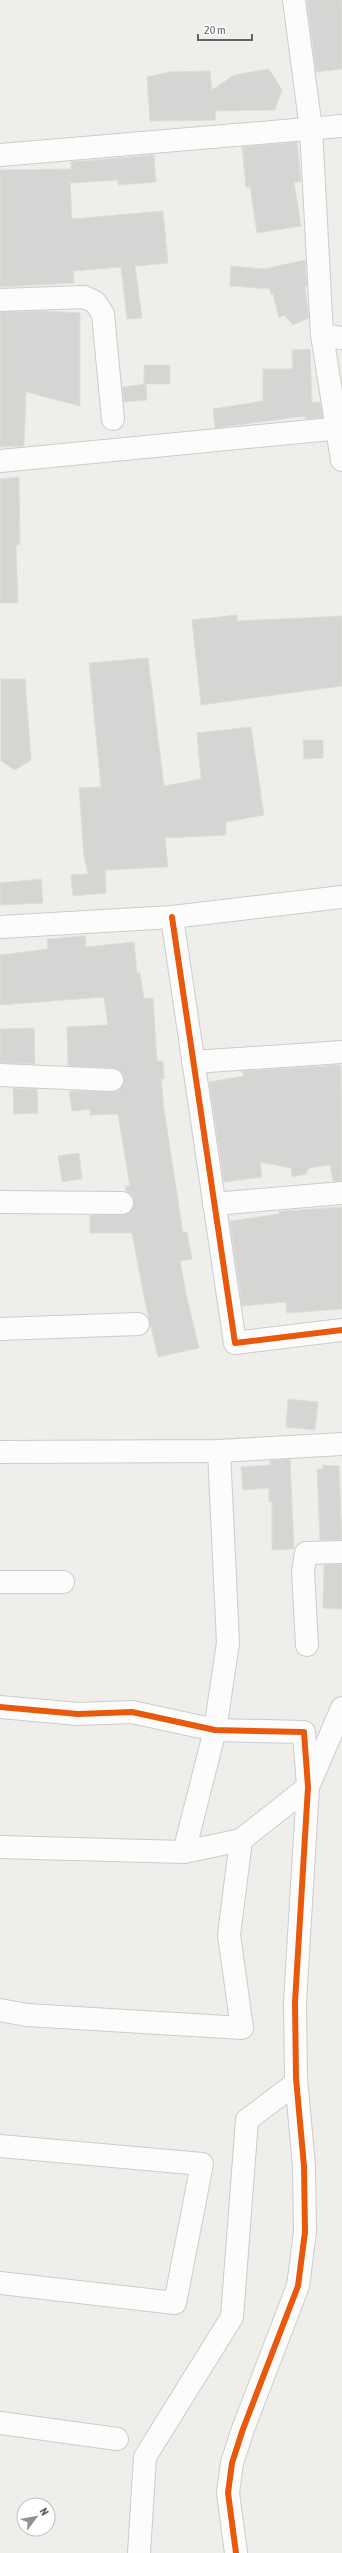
<svg xmlns="http://www.w3.org/2000/svg" width="342" height="2553" viewBox="0 0 342 2553" font-family="'Asap Condensed',sans-serif">
<style>
.building{fill:#d6d5d3;stroke:#deddd9}
.lines{fill:none;stroke-linecap:round;stroke-linejoin:round}
.minor-casing{stroke:#cbcccc;stroke-width:24}
.minor{stroke:#fdfcfc;stroke-width:22}
.cycleway-casing{stroke:#fff;stroke-width:8}
.cycleway{stroke:#e8590c;stroke-width:6}
</style>
<rect width="100%" height="100%" fill="#efeeea"/>
<g class="building">
<path d="M307,0H342V69L316,72Z"/>
<path d="M269,69L282,90L275,110L215,111L216,120L150,121L147,77L170,72L210,71L212,90L234,75Z"/>
<path d="M297,142L301,182H294L301,226L257,233L250,187H246L242,147Z"/>
<path d="M154,155L156,182L118,185V180L70,183L72,219L163,211L168,263L135,266L142,318L127,319L121,267L73,271L74,283L0,287V170L71,169V162Z"/>
<path d="M305,260L307,286L305,287L309,318L293,325L284,315L279,318L273,294L271,295L270,289L230,286L231,266L264,269Z"/>
<path d="M44,311L80,313V406L26,392L24,446L0,447V312Z"/>
<path d="M310,349L312,403L320,402L323,417L306,419L305,416L215,428L213,409L263,401V369H293L292,350Z"/>
<rect x="144" y="365" width="26" height="19"/>
<path d="M146,384L147,400L124,402L122,387Z"/>
<path d="M19,477L20,545H16L18,603H0V479Z"/>
<path d="M237,615V621L342,616V686L201,705L192,620Z"/>
<path d="M148,658L164,786L201,779L197,733L251,727L264,815L226,822V835L165,838L168,867L105,870L106,893L73,896L71,875L88,874L84,856L79,788L101,787L89,663Z"/>
<path d="M1,679H25L31,760L15,770L1,761Z"/>
<path d="M303,740H323V758L304,759Z"/>
<path d="M41,879L43,903L0,905V883Z"/>
<path d="M85,936L86,947L134,942L137,973H140L144,999L153,998L157,1061H163L164,1079H161L164,1109L183,1233L187,1232L192,1259L180,1261L186,1294L199,1348L158,1357L144,1297L132,1233H90V1215L128,1214L134,1203L133,1197L126,1191L125,1186H130L118,1114L90,1115V1109L72,1111L69,1091L112,1092L118,1091L124,1081L123,1074L113,1068L68,1066L67,1027L108,1025L104,997L0,1005V955L48,949L47,939Z"/>
<path d="M34,1028L35,1064L0,1063V1029Z"/>
<path d="M341,1065L342,1181H333L330,1165L309,1168L306,1174L292,1177L291,1168L260,1162L262,1177L224,1182L209,1082L244,1076L242,1071Z"/>
<path d="M13,1088L37,1089L38,1113L14,1114Z"/>
<path d="M79,1153L82,1179L62,1182L58,1156Z"/>
<path d="M342,1207V1309L287,1313L286,1302L242,1306L230,1221L279,1214V1211H283Z"/>
<path d="M288,1399L318,1402L315,1430L286,1427Z"/>
<path d="M290,1459L294,1549L272,1550V1502H269V1488L243,1490L241,1467L270,1465V1461Z"/>
<path d="M323,1465L339,1466L342,1540H320L317,1469H323Z"/>
<path d="M342,1564V1609L323,1608L324,1565Z"/>
</g>
<g class="lines">
<g class="minor-casing">
<g id="minor">
<path d="M294,0L311,129L322,335L342,460"/>
<path d="M0,155L342,126"/>
<path d="M0,300L84,297L95,302L103,314L113,419"/>
<path d="M322,335L342,338"/>
<path d="M0,461L342,428"/>
<path d="M172,917L235,1343L342,1330"/>
<path d="M0,927L172,917L342,897"/>
<path d="M193,1062L342,1052"/>
<path d="M0,1075L112,1080"/>
<path d="M0,1202L122,1203"/>
<path d="M214,1204L342,1193"/>
<path d="M0,1329L138,1324"/>
<path d="M0,1452L219,1451L342,1444"/>
<path d="M0,1582H63"/>
<path d="M307,1645L303,1571L306,1553L342,1552"/>
<path d="M0,1707L78,1714L132,1712L215,1730L304,1732L308,1787L295,2002L296,2078L304,2166L305,2232L298,2286L243,2429L232,2463L228,2493L236,2553"/>
<path d="M0,1847L184,1852L241,1840"/>
<path d="M184,1852L215,1730L228,1643L219,1451"/>
<path d="M0,2010L27,2015L242,2028L229,1935L241,1840L308,1787L342,1708"/>
<path d="M0,2146L202,2164L175,2303L0,2283"/>
<path d="M0,2423L117,2439"/>
<path d="M139,2553L145,2457L232,2317L247,2120L296,2083"/>
</g>
</g>
<use href="#minor" class="minor"/>
<g class="cycleway-casing">
<g id="cycleway">
<path d="M172,917L235,1343L342,1330"/>
<path d="M0,1707L78,1714L132,1712L215,1730L304,1732L308,1787L295,2002L296,2078L304,2166L305,2232L298,2286L243,2429L232,2463L228,2493L236,2553"/>
</g>
</g>
<use href="#cycleway" class="cycleway"/>
</g>
<g transform="translate(36 2517) rotate(58)"><circle r="19" fill="#ffffff" stroke="#bfc1c3"/>
<path d="M0-3L7 15L0 10L-7 15Z" fill="#919496"/>
<text y="-6" font-size="11" font-weight="bold" text-anchor="middle" fill="#5f6368">N</text>
</g>
<path d="M198 34v6h54v-6" fill="none" stroke="#5f6368" stroke-width="2"/>
<text x="204" y="34" font-size="12" fill="#5f6368" stroke="#ffffff" stroke-width="3" paint-order="stroke">20 m</text>
</svg>
